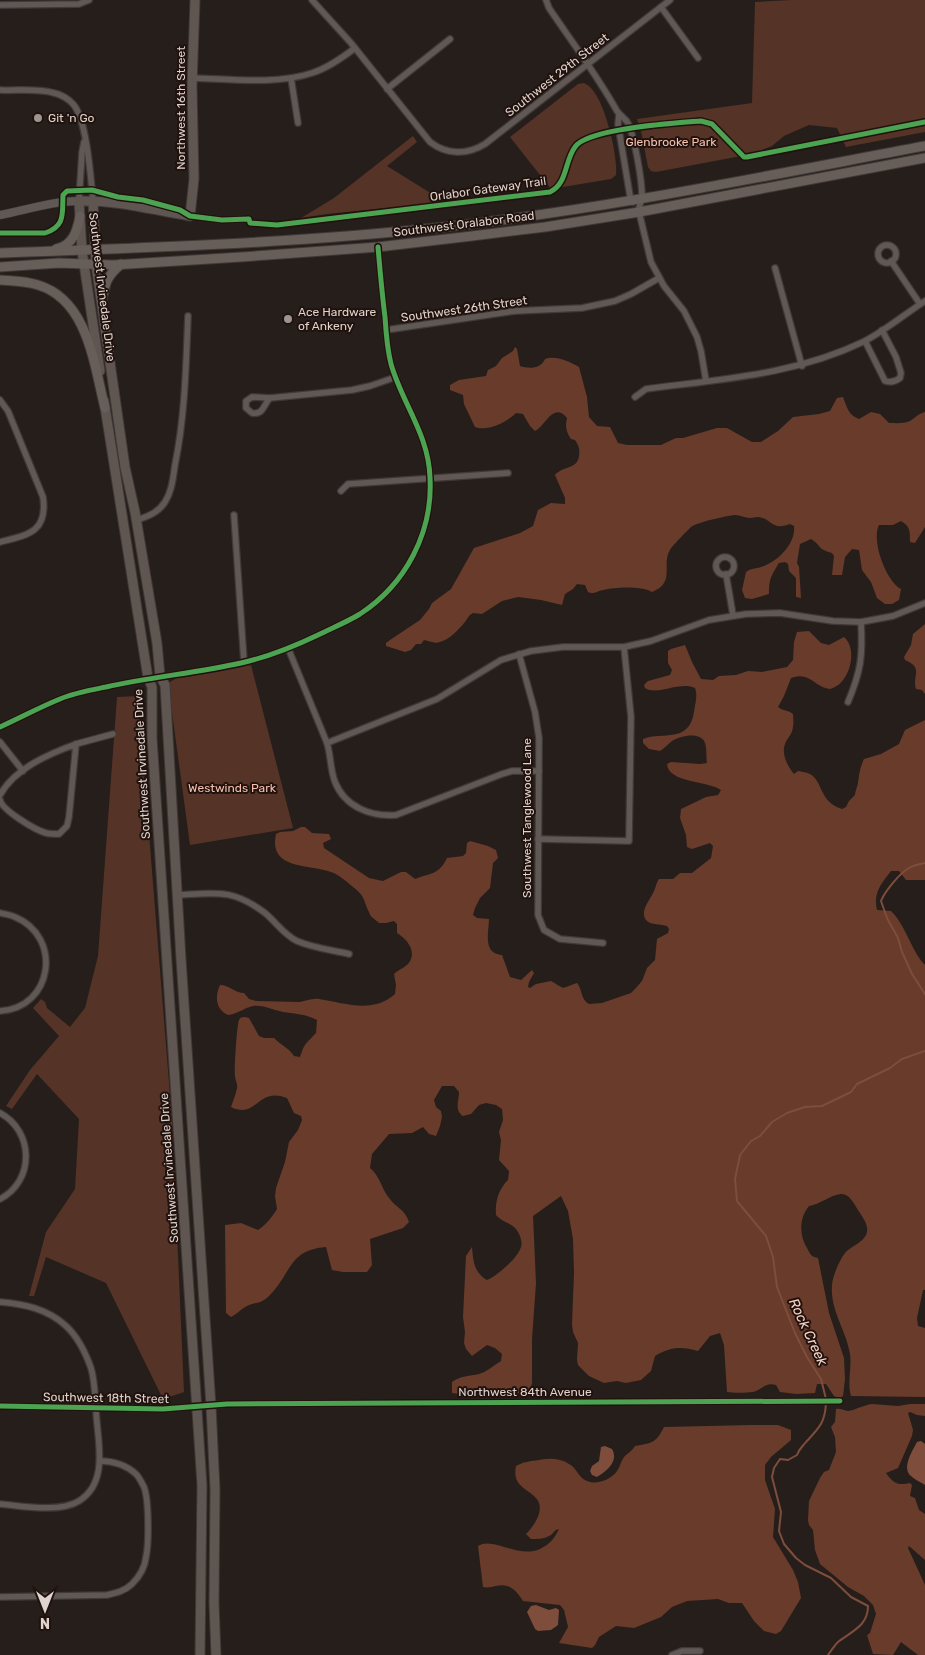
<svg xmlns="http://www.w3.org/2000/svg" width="925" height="1655" viewBox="0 0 925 1655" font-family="Rubik,sans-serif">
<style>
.green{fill:#553326}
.forest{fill:#693b2b}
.water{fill:#7e4d3c}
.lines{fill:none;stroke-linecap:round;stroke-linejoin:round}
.stream{stroke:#7e4d3c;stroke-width:2}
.minor-casing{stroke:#403937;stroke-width:8}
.tertiary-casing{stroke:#403937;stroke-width:9}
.secondary-casing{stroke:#403937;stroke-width:11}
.primary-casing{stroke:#403937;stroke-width:11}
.minor{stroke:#5f5855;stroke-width:5.5}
.tertiary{stroke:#5f5855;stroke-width:8}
.secondary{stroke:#5f5652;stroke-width:9}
.primary{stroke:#675e5a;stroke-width:9}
.cycleway-casing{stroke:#21120d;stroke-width:8}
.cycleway{stroke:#4ca352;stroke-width:5}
.poi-dot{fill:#9e9490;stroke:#21120d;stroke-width:2}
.labels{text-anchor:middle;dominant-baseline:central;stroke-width:4;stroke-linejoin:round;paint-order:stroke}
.street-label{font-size:12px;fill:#ded3cf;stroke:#21120d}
.poi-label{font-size:12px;fill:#ded3cf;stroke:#21120d;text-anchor:start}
.park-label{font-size:12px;fill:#f6c2b0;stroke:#21120d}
.water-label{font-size:14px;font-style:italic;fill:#f5d2c6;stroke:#21120d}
</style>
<rect width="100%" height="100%" fill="#261e1b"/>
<g class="green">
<path d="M791,0H925V132L846,147L837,128L809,125L784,136L772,146L752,154L656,172L651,171L648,167L641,131L637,119L752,103L755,2Z"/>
<path d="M583,83C603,87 618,156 616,175L611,179L551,189L510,137L578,84Z"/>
<path d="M413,136L417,142L387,166L445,202L327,214L301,218L334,198Z"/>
<path d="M251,665L293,828L190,845L168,683L177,678Z"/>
<path d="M138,696L172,1120L184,1392L163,1399L106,1283L46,1257L34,1296H29L46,1232L75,1189L79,1119L37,1074L12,1109L6,1106L30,1070L59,1036L33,1008L41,999L45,1002L47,1008L70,1027L85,1008L98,956L117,697Z"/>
</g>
<g class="forest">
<path d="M515,347L517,349L520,366C529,369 541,369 545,359C555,355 569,361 579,367L587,397L589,417L597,426L610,427L618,443L627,445H661L676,438H683L717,428H727L752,442H761L778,431L793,417L819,414L830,411L837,398L843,397C847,407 848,415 859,419L871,412L880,414L889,423C895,423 904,424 910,421C916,417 918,414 925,412V527L915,543L910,542C910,531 910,526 901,521L893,525H879C871,540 886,581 901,589L899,600L892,604H885L877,598L871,582L862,570L859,550L852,549L845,557L842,575H832L834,556L832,553C817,549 822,546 811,539L800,544L797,563L799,567L801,598L796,597V578L789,571L788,564L785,562L779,563C771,576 769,579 769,594L752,599L745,598L742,590L746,572C751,568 755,569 761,567C777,562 796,544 794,526L790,524C770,531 773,519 758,517C755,517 753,518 750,518C745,518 740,515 735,515C726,516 698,522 691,527C688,530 671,547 670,550C661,564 676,583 652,592C641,586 616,587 603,590C597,591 594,595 588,592L585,585L577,584L573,589L565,594L562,605L541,600L518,597L502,601L482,614L473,613C468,616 468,618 465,622C459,629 449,640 440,642C434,644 429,641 424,640L421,644H416L411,650L405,652L386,646V643L390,640L420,620L429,609L432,603L451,589L474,548L520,533L533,526L538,510L551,503L565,504V498L555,475C564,465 577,470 579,456C580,449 579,446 575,440L571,439C566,432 565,426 567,418C553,401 545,427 535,431L530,426L523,414L516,413C507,422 488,432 475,427L464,404L463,395L450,390V385L459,380L486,376L488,370L496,366L502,358L513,351Z"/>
<path d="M925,624V694L922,690L916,689C912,675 924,668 905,660L904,657L911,645L913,634Z"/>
<path d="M809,631L821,643L829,645L844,637C859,650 849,685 830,689C814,687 810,671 791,678L784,696L778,707C783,711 788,710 793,714C793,718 794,722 793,726C793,734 787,738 785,744C781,754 788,767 794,774L798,771C802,772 806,772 810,774C823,781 819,802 842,809L846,807L849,801L855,795C855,791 857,788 858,783C859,775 860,767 864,759L881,754L899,744L905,730L925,720V880H906L899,871H891C881,884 873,893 877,910L891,911C907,927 910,949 925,965V1290H923L917,1318L918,1326L925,1328V1397L851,1396C847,1383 852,1367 850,1354C846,1329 830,1311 832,1285C833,1275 839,1261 845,1253C851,1246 865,1242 867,1232C869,1223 859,1213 855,1205C851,1199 848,1194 841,1194C830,1195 821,1204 809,1206C799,1218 799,1235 807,1248C810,1254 811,1257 818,1258L829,1313L844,1358L845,1379L843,1396L839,1398L834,1396L826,1384H817L815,1393L796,1394L780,1392L776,1385C765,1382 762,1390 753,1392C745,1393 734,1393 727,1392L724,1345L720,1333L710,1336L698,1351C681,1346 670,1347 655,1356L651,1371L641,1380L626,1383L617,1381L604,1383L589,1376L578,1365L577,1360L578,1343L573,1332L572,1324L574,1273L573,1239L568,1211L561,1196L533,1216L536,1283L532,1339V1383L529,1393L469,1395L452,1393V1382C460,1376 470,1376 479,1374C487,1372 494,1365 501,1361L502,1354L495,1348L487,1345L472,1356L466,1349L464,1343L465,1332L463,1317L466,1256L472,1247C473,1260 474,1273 487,1280C497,1276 518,1258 521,1247C523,1241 519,1233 516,1229C511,1223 502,1222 496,1215C495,1202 498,1190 508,1180L509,1171L499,1160L501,1140L499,1132L503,1120L502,1109L496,1105L486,1103L479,1105L471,1114L463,1116C454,1110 459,1101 459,1092L454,1086H442L434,1100L436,1107L441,1111L442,1117L440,1126L436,1136L429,1134L423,1127L412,1133L389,1134L372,1154L370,1168C380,1176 381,1188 389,1198C396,1208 405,1209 409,1222L403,1228L370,1239L372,1265L367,1272H343L332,1270L326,1247C289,1250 292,1272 270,1295C260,1305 258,1301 247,1306C241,1309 237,1314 231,1317L226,1313L225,1225L241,1223L258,1230C267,1224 272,1217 277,1209L275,1196L276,1188L285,1162L289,1142L298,1130L302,1120L301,1116L294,1113L287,1098C257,1086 257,1120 231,1107C233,1101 236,1094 237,1088C238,1084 235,1080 235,1076C234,1070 237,1024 239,1020C241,1016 245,1017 249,1018L259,1036L264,1038H274C281,1045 289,1048 294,1056L300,1057C305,1042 305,1045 316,1033L317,1020C306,1014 295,1014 283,1012C272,1010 265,1005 253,1006C244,1008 237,1014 228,1015C215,1009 215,996 220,985C229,985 235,993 244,993L249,999L256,1001L300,1002C306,1001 312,998 319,999C345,1003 373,1014 395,994L396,985L394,974C398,970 404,968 408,964C418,952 407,939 397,933V924L394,921L386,923H379C376,920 370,917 369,912C363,900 366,897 353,887C347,882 338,874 331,872C309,864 268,870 276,834L280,832L293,831L301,827H305L312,833L329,834L331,839L323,843L324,848L369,878L383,881L401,872H406L415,879C430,873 439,875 447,858L463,856L466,853L467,843L470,841L488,846L496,850L498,858L493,863L490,888L480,898L475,908L473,915L477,918L489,919C489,931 482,954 502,955L510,977L521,980L532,970L534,973L529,982L528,987L530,988L536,984L551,981C567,990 559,989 577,983C583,990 580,999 589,1004L602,1003L631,993L635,989L642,981L647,968L655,960L657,939L668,933L669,929L667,926C661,924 651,925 647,921C638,912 651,899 654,891C656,887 656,883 659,879H673L680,873H692L711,858L713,846L710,843L692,849L687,847L686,835L680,818L681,809L706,797L718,795L721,790C709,781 668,783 667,764L671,762L700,764L707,763C706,757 707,749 705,743C701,731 680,736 672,741C668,744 665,748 660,751L649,749L643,743V739C663,731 689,744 694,712C695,704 698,696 695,688C679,681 658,696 645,688L644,685L648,681L670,675L672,670L668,663V651L671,649L685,645L692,662L701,679L713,680L719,676L736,675L748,671L762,672L787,667L793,660L794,642L797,632Z"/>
<path d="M872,1404L898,1406L910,1404H925V1416L917,1415L910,1412L908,1413L913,1430L912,1436L898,1468L886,1473C893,1483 898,1486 910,1483L912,1485L910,1496L915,1498L919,1510L925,1514V1560L909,1546L908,1548L925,1585V1655H918L901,1642L893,1655L873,1654L867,1635L870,1633L876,1614L873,1605L864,1596L848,1587L820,1564L815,1550L813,1530L809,1525L808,1520L809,1501L820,1478L824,1472L829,1470L836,1452L835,1437L831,1427L835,1422L836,1409C841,1408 844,1411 848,1411C856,1410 863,1405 872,1404Z"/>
<path d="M752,1425H778L791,1430V1440L771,1457L765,1465V1480L775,1509L773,1537L793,1570L798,1582L801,1598L781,1631L776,1634L764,1631L754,1621L742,1603H729L718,1599L687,1601L672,1607L661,1617L634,1628L616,1626L599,1637L595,1645L592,1648L559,1643L568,1627L564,1610L560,1605L523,1601C516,1590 509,1583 496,1586C491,1587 488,1588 483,1587L478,1546C493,1536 517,1559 540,1549C550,1544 554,1539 559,1529C553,1530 554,1534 549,1536C544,1539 537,1539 531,1539L526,1534C534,1526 546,1509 536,1498C526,1487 512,1486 516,1466C523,1462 531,1461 539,1460C549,1458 560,1458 569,1464C575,1467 577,1473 582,1478C592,1487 610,1481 617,1471C620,1467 621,1461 624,1457C628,1453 632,1451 635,1446C652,1443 656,1443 664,1427Z"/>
</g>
<g class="water">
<path d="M921,1441L925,1444V1485C921,1482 915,1480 911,1476C901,1468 913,1450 917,1442Z"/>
<path d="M605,1446L612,1449C619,1461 607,1471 597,1477L592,1475L590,1471L592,1466L599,1461L601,1447Z"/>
<path d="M536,1605L549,1610L556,1608L559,1610L558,1625L551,1630L538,1631L535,1629L527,1612L531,1606Z"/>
</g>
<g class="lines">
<g class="stream">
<path d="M925,863C920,864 914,865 909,868C900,873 885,891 881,901L887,918L898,938L902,952L912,974L925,994"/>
<path d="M826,1399L821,1379L807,1357L795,1333L777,1287L773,1257L766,1236L737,1201L735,1179L740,1155L751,1141L760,1136L772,1122L787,1113L805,1107L822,1106L851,1092L857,1084L890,1068L902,1059L925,1051"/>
<path d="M826,1403C825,1423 819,1428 806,1442C802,1447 799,1449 797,1455L788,1460L780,1459L774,1468L772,1477L781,1512L779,1531L784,1544L796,1558L805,1565L831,1578L851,1597L868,1606C868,1626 852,1631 838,1642C834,1646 831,1651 828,1655"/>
</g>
<g class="minor-casing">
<g id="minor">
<path d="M312,0L351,43L430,142C447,155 467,155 485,144L670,0"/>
<path d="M546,0L549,8C572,42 597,75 617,111C621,117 626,118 629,125C635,141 642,180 642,196C642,202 638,206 639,212L651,262L664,286L684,311L697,337L701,351L706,381"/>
<path d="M0,5L79,4L89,0"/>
<path d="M661,7L698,58"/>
<path d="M193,78C230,79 276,85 312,73C328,68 342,58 355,48"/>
<path d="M291,78L298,123"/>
<path d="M387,89L450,39"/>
<path d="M0,90C17,91 37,88 54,93C60,94 69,99 73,104C87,119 91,180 93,201"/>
<path d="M619,114L618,124L630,196L633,202"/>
<path d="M79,201L82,152L84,142"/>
<path d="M190,216L222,220L249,219"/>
<circle cx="887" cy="254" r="9"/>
<path d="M891,261L920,304"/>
<path d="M775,268L802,366"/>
<path d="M386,330L515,311L582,308L615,301L631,294L659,278"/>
<path d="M865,341L885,381C891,383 895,382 900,378L901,373L896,357L882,330"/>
<path d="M635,397L646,389C722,379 795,375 865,341C886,330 905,314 925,301"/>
<path d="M270,398C263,405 264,415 252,413L246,408V401L252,397L270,398L352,390L370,386L396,377"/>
<path d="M0,400L8,411L43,497C48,532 28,535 0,542"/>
<path d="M341,491L348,484L508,473"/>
<path d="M234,515L244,662"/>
<path d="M137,520C148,516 158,513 165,502C172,491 173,478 175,465C185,416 186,366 188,316"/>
<circle cx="725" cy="566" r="9"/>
<path d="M726,574L733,615"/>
<path d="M288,648L327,743C331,756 330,769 335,782C345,807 371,817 396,815L502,774L512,771H539"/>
<path d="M519,654L535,712L539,738L538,915L544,930L560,939L603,943"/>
<path d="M848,702C861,671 863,656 861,622"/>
<path d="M0,727C20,718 40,707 60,699C74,693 91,690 106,687C150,677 196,673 241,663C268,657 293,647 318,635C332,628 347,622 360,614C406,584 433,532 430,478C429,435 402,403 391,364C387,348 386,333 385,317C382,294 380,270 378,247"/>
<path d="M0,742L23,771"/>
<path d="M327,743L437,699L501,660L531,651L563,647H624L651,641L709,620L746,614L780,613L833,621L861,622L893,616L925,603"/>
<path d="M76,744L113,734"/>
<path d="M0,795C15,768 49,754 76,744L69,817L67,826L59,834C55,834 50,834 46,833C35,830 2,810 0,800"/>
<path d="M538,839L629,841L631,717L624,647"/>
<path d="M177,895C215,893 232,888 265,913C276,922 283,934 297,941C313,948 332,950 349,954"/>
<path d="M0,913C5,914 11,915 15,917C63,937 53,1008 0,1011"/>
<path d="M0,1113C34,1131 35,1181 0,1199"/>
<path d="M0,1302C24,1304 48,1309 66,1326C78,1337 86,1354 91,1368C95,1382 95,1396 96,1410C97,1439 110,1482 79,1501C60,1513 22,1506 0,1504"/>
<path d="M0,1406L163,1409L227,1404L840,1401"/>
<path d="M0,1597L107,1595C116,1593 125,1591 132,1584C139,1577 145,1567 146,1557C149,1544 149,1500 144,1487C142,1483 139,1477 136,1474C126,1465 114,1461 100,1461"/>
<path d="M672,1655L682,1651H700"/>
</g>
</g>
<g class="tertiary-casing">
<path id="tertiary" d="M0,215C27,210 52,201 79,201"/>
</g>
<g class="secondary-casing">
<g id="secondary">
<path d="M93,201L96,265L125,467L135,512L157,643L160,676L165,685L181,959L211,1406L215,1489L214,1603L216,1655"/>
<path d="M100,371L82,251L79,201C119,200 152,210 190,216L194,179L192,86L195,0"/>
<path d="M104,401L148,678L152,687V738L202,1485L200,1655"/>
</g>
</g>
<g class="primary-casing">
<g id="primary">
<path d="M56,249C73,245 77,232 80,216"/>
<path d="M0,253C148,248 297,243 444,227C606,209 765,176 925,146"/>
<path d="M0,267L59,263L113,265L241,257L378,247L472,236L545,227L639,212L925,158"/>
<path d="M0,280C13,281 26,281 38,285C88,300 94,365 105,408"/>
<path d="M102,302C105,283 106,277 121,264"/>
</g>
</g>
<use href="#minor" class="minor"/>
<use href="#tertiary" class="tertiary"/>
<use href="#secondary" class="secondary"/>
<use href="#primary" class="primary"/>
<g class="cycleway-casing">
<g id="cycleway">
<path d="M0,233H45C66,226 62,213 63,195L67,191L92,190L118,197L143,200L180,210L190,216L222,220L249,219L250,223L277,225L550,192C568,183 564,162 575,147C588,128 677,123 701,121L712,124L744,157H747L925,122"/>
<path d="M0,727C20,718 40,707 60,699C74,693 91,690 106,687C150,677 196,673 241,663C268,657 293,647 318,635C332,628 347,622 360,614C406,584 433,532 430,478C429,435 402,403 391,364C387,348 386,333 385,317C382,294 380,270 378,247"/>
<path d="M0,1406L163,1409L227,1404L840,1401"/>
</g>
</g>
<use href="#cycleway" class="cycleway"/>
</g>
<g class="poi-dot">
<circle cx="38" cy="118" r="5"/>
<circle cx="288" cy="319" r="5"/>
</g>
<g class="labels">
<g class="street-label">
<text transform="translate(557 75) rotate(-38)">Southwest 29th Street</text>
<text transform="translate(181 108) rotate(-90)">Northwest 16th Street</text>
<text transform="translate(488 189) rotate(-8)">Orlabor Gateway Trail</text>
<text transform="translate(464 224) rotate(-7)">Southwest Oralabor Road</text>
<text transform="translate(102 287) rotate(83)">Southwest Irvinedale Drive</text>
<text transform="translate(464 309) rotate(-8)">Southwest 26th Street</text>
<text transform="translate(142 764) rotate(-93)">Southwest Irvinedale Drive</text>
<text transform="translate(527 818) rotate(-90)">Southwest Tanglewood Lane</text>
<text transform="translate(169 1168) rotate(-94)">Southwest Irvinedale Drive</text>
<text x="525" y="1392">Northwest 84th Avenue</text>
<text transform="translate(106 1398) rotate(1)">Southwest 18th Street</text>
</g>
<g class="poi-label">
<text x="48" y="118">Git 'n Go</text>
<text x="298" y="312">Ace Hardware<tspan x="298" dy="14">of Ankeny</tspan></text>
</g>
<g class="park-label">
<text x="671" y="142">Glenbrooke Park</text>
<text x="232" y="788">Westwinds Park</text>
</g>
<g class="water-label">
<text transform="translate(808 1332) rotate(65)">Rock Creek</text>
</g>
</g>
<g transform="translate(45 1610) rotate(180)" stroke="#21120d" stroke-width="4" paint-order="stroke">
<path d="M0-4L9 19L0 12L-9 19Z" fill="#ded3cf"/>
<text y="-8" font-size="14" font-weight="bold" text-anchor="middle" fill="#ded3cf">N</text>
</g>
</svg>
